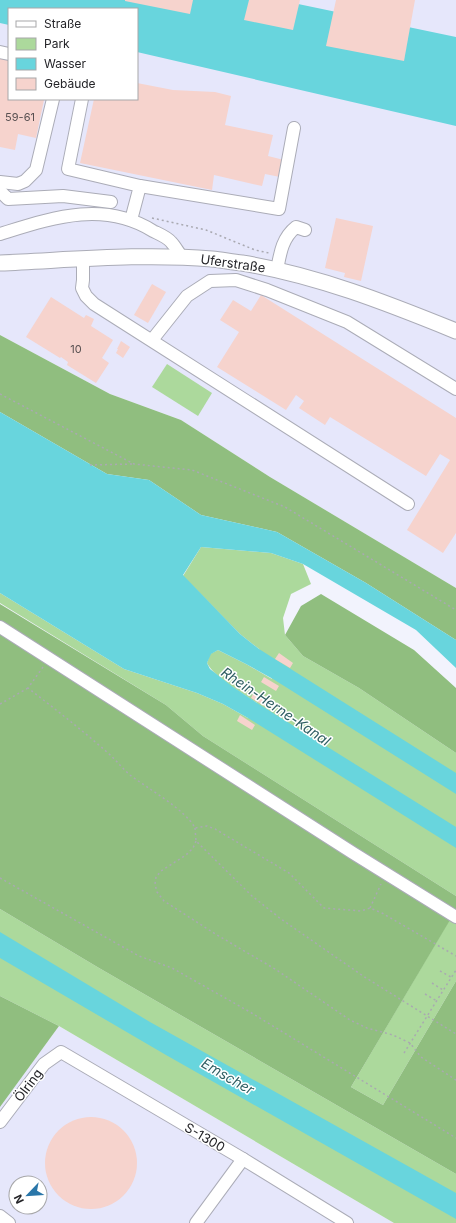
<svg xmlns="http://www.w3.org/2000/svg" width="456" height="1223" viewBox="0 0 456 1223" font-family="Inter,sans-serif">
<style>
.built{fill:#e6e7fb;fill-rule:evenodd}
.green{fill:#acd99c}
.forest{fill:#90be7f}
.water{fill:#68d5dd}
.building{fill:#f6d3cd}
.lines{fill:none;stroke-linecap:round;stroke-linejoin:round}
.minor-casing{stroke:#abacb7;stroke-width:14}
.major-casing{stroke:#abacb7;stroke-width:17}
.path{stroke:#a9a9b1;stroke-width:1.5;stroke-dasharray:2 3;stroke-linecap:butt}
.minor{stroke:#fff;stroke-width:12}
.major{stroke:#fff;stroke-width:15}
.labels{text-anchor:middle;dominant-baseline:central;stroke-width:3;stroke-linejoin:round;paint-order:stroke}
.number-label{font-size:11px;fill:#585051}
.street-label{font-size:13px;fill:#242428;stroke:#fff}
.water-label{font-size:14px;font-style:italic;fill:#2f5f63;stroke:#fff}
</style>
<rect width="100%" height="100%" fill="#f2f3fd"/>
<g class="built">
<path d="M0,0H456V588L270,477L181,420L110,394L0,335ZM9,9H137V99H9Z"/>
<path d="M59,1026L394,1223H6L0,1218V1107ZM16,1183H40V1207H16Z"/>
</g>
<g class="green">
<path d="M167,364L212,393L198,416L152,387Z"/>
<path d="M201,547L271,553L303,564L311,584L291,594L283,618L285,635L303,656L359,688L456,753V896L203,736L166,705L0,603V593L124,669L197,693L223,704L248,718L257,703C242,693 215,678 207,663L210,654L218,650L246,664L272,679L259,649L240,634L183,576Z"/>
<path d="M0,909L99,968L456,1174V1223H394L59,1026L0,996Z"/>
<path d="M453,914L456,916V981L383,1105L351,1087Z"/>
</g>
<g class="forest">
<path d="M0,335L110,394L181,420L270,477L456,588V640L366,583L277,532L201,515L149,480L107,474L0,412Z"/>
<path d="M321,594L414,650L456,688V753L359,688L303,656L285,635L301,606Z"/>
<path d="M0,604L166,705L203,736L456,896V916L453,915L351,1087L383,1105L456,981V1174L99,968L0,909Z"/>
<path d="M0,996L59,1026L0,1107Z"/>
</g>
<g class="water">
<path d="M0,0H279L456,37V126L137,52V9H9V25L0,23Z"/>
<path d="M0,412L107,474L149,480L201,515L277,532L366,583L456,640V668L416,630L303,564L271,553L201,547L183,575L240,634L259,649L456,773V794L273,679L246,664L218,650L211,654L207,663L210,669L233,687L257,703L456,827V848L248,718L223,704L197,693L124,669L0,593Z"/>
<path d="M0,932L150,1022L456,1193V1219L166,1055L0,958Z"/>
</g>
<g class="building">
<path d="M125,0H193L190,14L125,1Z"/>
<path d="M249,0H300L293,30L244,20Z"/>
<path d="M336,0H415L404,61L326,46Z"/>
<path d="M0,58L9,60V99H38L44,100L36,138L18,134L15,150L0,147Z"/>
<path d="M137,83L173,90L215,92L231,96L225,125L273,135L268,156L284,160L280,177L265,174L262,186L214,175L212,190L80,163L94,99H137Z"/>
<path d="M336,218L373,226L361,281L344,277L345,273L325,268Z"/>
<path d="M152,284L166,292L148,323L134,315Z"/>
<path d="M261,295L456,418V533L443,553L407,530L450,460L440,454L426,476L330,417L325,425L299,408L304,401L296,395L286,410L217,367L239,332L220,320L233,300L251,311Z"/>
<path d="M51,297L84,318L86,315L94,319L91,326L113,340L102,358L109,363L96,383L67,365L68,362L61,357L60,358L26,337Z"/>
<path d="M121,341L130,347L123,358L116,353L118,349H117Z"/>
<path d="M279,653L293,663L290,668L275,659Z"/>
<path d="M264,677L279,686L276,691L261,682Z"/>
<path d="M254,692L269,702L266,707L251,698Z"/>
<path d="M240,715L255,725L252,730L237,721Z"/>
<circle cx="91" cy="1163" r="46"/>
</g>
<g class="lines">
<g class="minor-casing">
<g id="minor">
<path d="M0,52L9,54"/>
<path d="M82,99L68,169L140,186L131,220"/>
<path d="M0,182L18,184L25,181L36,170L53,99"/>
<path d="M140,186L279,209L294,128"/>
<path d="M0,191L8,199L63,196L111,202"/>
<path d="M0,234C52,218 103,200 153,231C159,234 167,237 171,242C175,246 178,252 182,257"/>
<path d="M83,259V280L82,288L86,296L94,304L408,504"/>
<path d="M277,270C280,254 282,238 296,227L305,230"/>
<path d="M152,340L187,296L210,281L236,280L267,290L347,322L456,389"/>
<path d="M0,627L353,853L456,917"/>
<path d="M0,1122L44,1064L61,1052L243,1159L347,1223"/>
<path d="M0,1216L9,1223"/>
<path d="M196,1223L243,1159"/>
</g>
</g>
<g class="major-casing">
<path id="major" d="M0,263C71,260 142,253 212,259C222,260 232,262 242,263C316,275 387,303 456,331"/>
</g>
<g class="path">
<path d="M152,218L206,230L255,250L269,253"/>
<path d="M0,394L134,464L192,470L285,507L456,610"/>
<path d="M90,465L133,464"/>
<path d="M43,667L28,688C55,709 82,730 108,753C116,760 122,768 130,775C147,788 186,810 195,828L207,826L215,829L289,873L324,908L361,911L370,908L382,913L456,956"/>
<path d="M0,704L28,688"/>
<path d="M195,828L196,841L252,896L281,919L363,976L456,1034"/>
<path d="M196,841L193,848L186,855L161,871L156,877L155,884L157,892L164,901L217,935L275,969L350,1020L367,1028L393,1035L410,1043L421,1057L456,1080"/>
<path d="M0,878L139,956L172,968L250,1012L456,1138"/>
<path d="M370,908L381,884"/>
<path d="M440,971L451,977"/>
<path d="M432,983L443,990"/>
<path d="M425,994L437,1001"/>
<path d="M404,1053L456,970"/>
</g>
<use href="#minor" class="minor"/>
<use href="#major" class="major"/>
</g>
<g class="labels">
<g class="number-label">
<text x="20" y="117">59-61</text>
<text x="76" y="349">10</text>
</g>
<g class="street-label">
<text transform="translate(233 263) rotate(8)">Uferstraße</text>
<text transform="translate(28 1085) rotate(-53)">Ölring</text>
<text transform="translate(205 1137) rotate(30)">S-1300</text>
</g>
<g class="water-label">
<text transform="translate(276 706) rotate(34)">Rhein-Herne-Kanal</text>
<text transform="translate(228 1076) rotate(30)">Emscher</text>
</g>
</g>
<rect x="8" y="8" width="130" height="92" fill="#ffffff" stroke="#a7a7a9"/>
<rect x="16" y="21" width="20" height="6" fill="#ffffff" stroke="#a7a7a9"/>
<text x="44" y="28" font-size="12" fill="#242428">Straße</text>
<rect x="16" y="38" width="20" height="12" fill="#acd99c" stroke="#a7a7a9"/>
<text x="44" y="48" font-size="12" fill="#242428">Park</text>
<rect x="16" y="58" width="20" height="12" fill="#68d5dd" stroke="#a7a7a9"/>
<text x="44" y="68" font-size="12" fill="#242428">Wasser</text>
<rect x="16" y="78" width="20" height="12" fill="#f6d3cd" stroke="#a7a7a9"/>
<text x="44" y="88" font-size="12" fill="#242428">Gebäude</text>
<g transform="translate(28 1195) rotate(245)"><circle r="19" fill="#ffffff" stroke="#a7a7a9"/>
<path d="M0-3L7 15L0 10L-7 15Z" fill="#2a76a9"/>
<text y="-6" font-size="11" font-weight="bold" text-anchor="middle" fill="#242428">N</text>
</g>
</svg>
